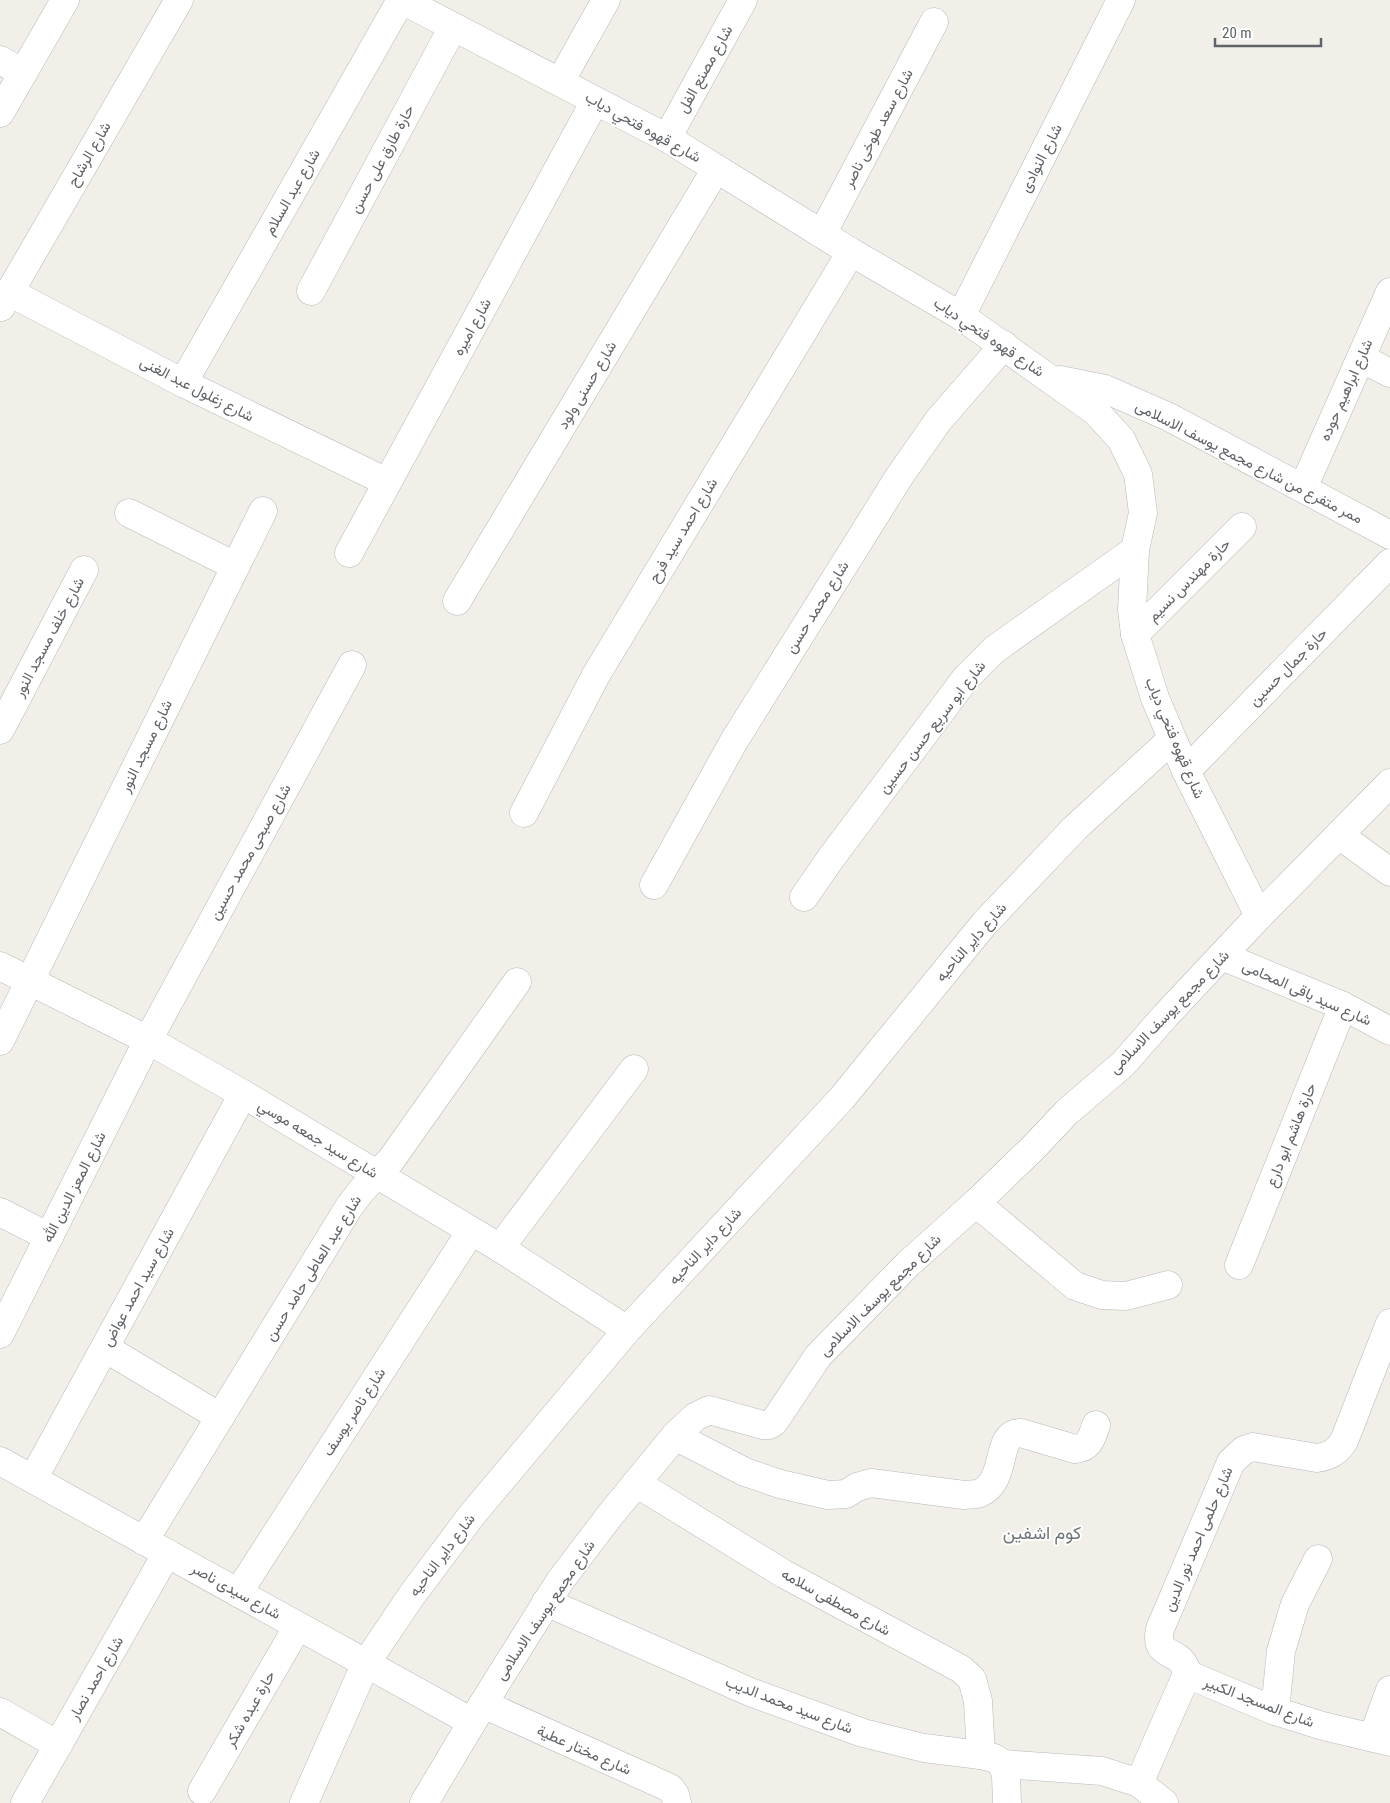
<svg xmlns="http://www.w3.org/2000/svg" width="1390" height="1803" viewBox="0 0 1390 1803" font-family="'Roboto Condensed',Vazirmatn,sans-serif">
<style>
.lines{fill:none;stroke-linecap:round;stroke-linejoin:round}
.street-casing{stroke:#b5b8bc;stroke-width:29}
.secondary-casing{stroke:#b6babf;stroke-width:29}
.street{stroke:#fff;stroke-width:28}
.secondary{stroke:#fff;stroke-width:28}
.labels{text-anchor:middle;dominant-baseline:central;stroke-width:4;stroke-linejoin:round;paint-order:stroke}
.street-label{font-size:15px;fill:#5f6368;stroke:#fff}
.quarter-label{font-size:18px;fill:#70757a;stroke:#fff}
</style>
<rect width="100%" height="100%" fill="#f1efe8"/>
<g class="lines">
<g class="street-casing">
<g id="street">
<path d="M402,0L667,138L851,252L961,316L1095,411L1121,439L1138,474L1143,513L1135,550L1132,610L1135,634L1155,698L1186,771L1259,916"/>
<path d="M0,60L23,73"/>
<path d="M560,82L606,0"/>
<path d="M667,138L743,0"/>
<path d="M822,234L934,22"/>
<path d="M311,291L453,27"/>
<path d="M9,292L183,383L387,482"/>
<path d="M1,307L179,0"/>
<path d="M961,316L1121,0"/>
<path d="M1361,358L1390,373"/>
<path d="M1060,380L1105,389L1169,417L1390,535"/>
<path d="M183,383L401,0"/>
<path d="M1303,488L1390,292"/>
<path d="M129,513L235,566"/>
<path d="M349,553L595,101"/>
<path d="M457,601L716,169"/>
<path d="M1135,634L1242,527"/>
<path d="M0,730L84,570"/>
<path d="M1186,771L1390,563"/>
<path d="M524,813L596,675L851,252"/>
<path d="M1339,835L1390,872"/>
<path d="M654,885L734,741L899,477L938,421L1004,345"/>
<path d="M804,897L831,858L966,678L995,649L1135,550"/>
<path d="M1222,956L1343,1006L1390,1031"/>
<path d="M0,966L148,1040L243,1094L500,1248L627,1330"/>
<path d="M0,1041L263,511"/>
<path d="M976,1203L1075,1286L1102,1295L1126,1296L1168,1285"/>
<path d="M0,1212L49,1237"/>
<path d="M500,1248L634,1069"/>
<path d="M1239,1265L1343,1006"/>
<path d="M0,1334L148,1040L352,665"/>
<path d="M105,1348L220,1417"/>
<path d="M675,1436L745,1472L780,1484L828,1495L846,1494L857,1487L871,1483L964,1495C969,1494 975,1495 980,1493C1009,1480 994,1432 1021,1433L1075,1449C1090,1448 1092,1437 1096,1425"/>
<path d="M0,1461L472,1722"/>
<path d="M33,1479L243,1094"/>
<path d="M636,1483L784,1574L961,1669L972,1679L978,1701L981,1755"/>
<path d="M144,1541L349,1207L362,1190L391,1160L517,982"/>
<path d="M238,1593L471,1231"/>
<path d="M546,1602L750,1692L863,1733L924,1748L981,1755L994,1758L1003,1764L1006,1776L1007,1803"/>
<path d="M1187,1674L1275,1711L1323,1726L1390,1742"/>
<path d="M483,1704L670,1788L675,1795L677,1803"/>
<path d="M1275,1711L1281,1651L1295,1604L1318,1559"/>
<path d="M0,1712L58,1745"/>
<path d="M1373,1737L1390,1690"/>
<path d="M1003,1764L1102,1771L1139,1783L1164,1803"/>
<path d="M1139,1783L1187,1674C1183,1646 1153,1661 1160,1629L1231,1462L1244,1450L1253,1447L1317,1458C1330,1456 1337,1452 1344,1441L1390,1323"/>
<path d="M202,1791L298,1626"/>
<path d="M25,1803L167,1553"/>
<path d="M304,1803L366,1663L412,1595L471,1516L627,1330L842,1098L984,924L1075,828L1172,739"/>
<path d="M424,1803L483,1704L560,1581L611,1514L675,1436L695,1417L709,1410L763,1425H769L774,1422L818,1356L908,1264L976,1203L1033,1148L1067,1112L1123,1064L1166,1015L1259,916L1390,783"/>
</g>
</g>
<g class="secondary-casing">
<path id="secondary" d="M0,113L65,0"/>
</g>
<use href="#street" class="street"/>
<use href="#secondary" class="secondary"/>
</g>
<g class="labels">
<g class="street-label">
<text transform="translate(705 69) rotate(-61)">شارع مصنع الفل</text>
<text transform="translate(643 127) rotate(29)">شارع قهوه فتحي دياب</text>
<text transform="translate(878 128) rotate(-62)">شارع سعد طوخى ناصر</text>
<text transform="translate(89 154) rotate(-60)">شارع الرشاح</text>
<text transform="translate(1041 158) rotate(-63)">شارع النوادى</text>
<text transform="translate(382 159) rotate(-62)">حارة طارق على حسن</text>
<text transform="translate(292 192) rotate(-60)">شارع عبد السلام</text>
<text transform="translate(472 327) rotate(-61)">شارع اميره</text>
<text transform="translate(989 337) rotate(34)">شارع قهوه فتحي دياب</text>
<text transform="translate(587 385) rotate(-59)">شارع حسنى ولود</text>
<text transform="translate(197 389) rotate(27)">شارع زغلول عبد الغنى</text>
<text transform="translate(1346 390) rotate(-66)">شارع ابراهيم حوده</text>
<text transform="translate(1249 462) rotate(27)">ممر متفرع من شارع مجمع يوسف الاسلامى</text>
<text transform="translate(683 530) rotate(-59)">شارع احمد سيد فرح</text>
<text transform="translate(1189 580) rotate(-45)">حارة مهندس نسيم</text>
<text transform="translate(817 607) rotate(-58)">شارع محمد حسن</text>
<text transform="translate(49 637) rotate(-62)">شارع خلف مسجد النور</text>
<text transform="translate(1288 667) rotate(-45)">حارة جمال حسين</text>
<text transform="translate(932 727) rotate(-52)">شارع ابو سريع حسن حسين</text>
<text transform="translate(1175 738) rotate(67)">شارع قهوه فتحي دياب</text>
<text transform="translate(146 746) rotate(-64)">شارع مسجد النور</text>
<text transform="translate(250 852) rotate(-61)">شارع صبحى محمد حسين</text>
<text transform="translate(971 942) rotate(-49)">شارع داير الناحيه</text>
<text transform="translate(1307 993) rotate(24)">شارع سيد باقى المحامى</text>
<text transform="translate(1169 1012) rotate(-46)">شارع مجمع يوسف الاسلامى</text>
<text transform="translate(1291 1135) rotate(-68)">حارة هاشم ابو دارع</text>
<text transform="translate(318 1139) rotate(31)">شارع سيد جمعه موسي</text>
<text transform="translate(74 1187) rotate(-63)">شارع المعز الدين الله</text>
<text transform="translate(705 1246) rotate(-47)">شارع داير الناحيه</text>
<text transform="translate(313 1268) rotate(-58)">شارع عبد العاطى حامد حسن</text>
<text transform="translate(138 1287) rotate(-61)">شارع سيد احمد عواض</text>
<text transform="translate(880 1295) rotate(-45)">شارع مجمع يوسف الاسلامى</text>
<text transform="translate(354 1412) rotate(-57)">شارع ناصر يوسف</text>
<text transform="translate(1198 1539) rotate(-67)">شارع حلمى احمد نور الدين</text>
<text transform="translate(442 1555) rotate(-53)">شارع داير الناحيه</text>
<text transform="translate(236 1591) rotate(29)">شارع سيدى ناصر</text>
<text transform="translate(836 1602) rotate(29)">شارع مصطفى سلامه</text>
<text transform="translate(545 1610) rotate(-56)">شارع مجمع يوسف الاسلامى</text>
<text transform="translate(96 1678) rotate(-60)">شارع احمد نصار</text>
<text transform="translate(1259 1702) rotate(21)">شارع المسجد الكبير</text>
<text transform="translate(789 1705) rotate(21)">شارع سيد محمد الديب</text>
<text transform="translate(250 1709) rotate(-60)">حارة عبده شكر</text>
<text transform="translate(584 1750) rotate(24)">شارع مختار عطية</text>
</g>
<g class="quarter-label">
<text x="1042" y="1532">كوم اشفين</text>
</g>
</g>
<path d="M1215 38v8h106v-8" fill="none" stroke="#5f6368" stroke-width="2.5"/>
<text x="1222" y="38" font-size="15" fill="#5f6368" stroke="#ffffff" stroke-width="4" paint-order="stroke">20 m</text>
</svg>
